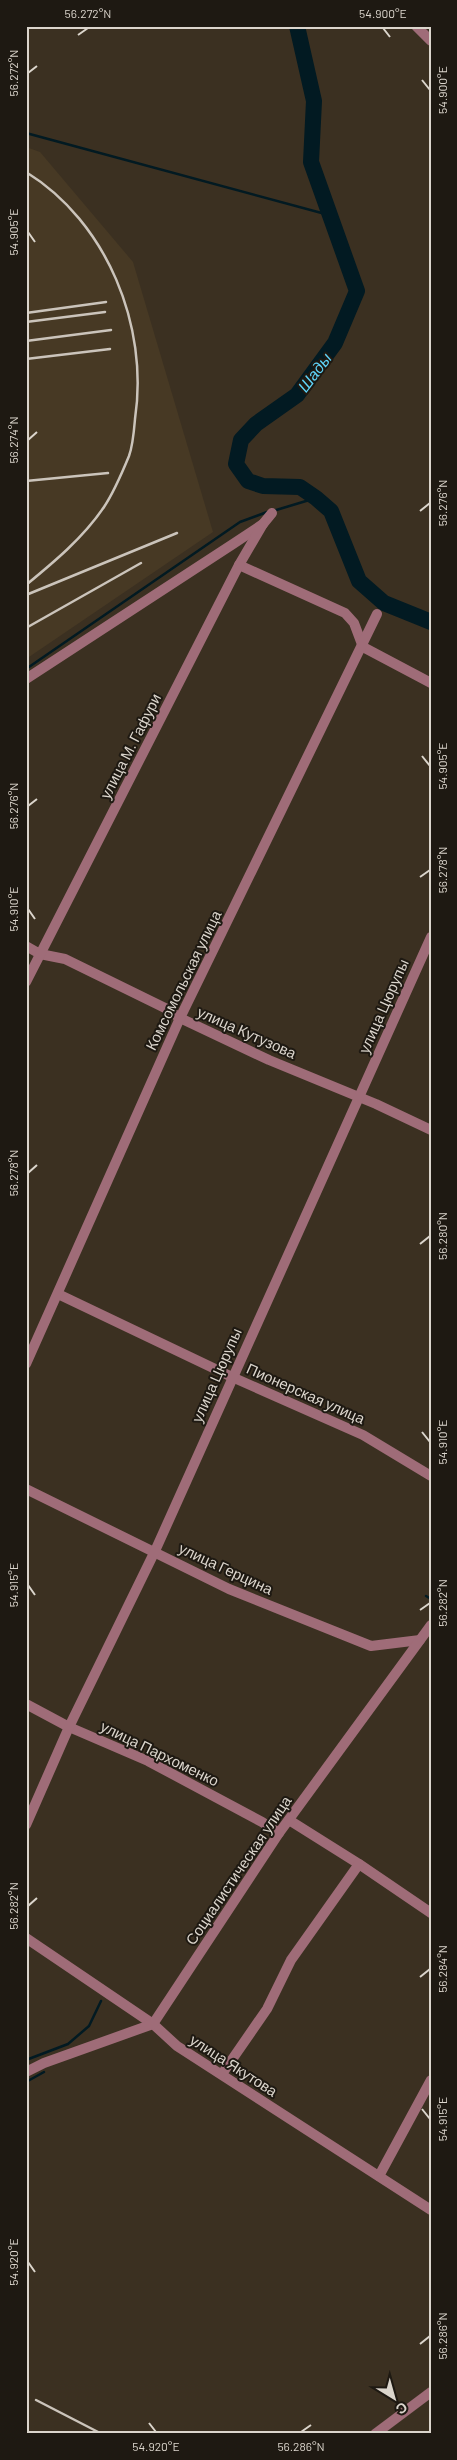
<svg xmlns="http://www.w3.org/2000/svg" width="457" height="2460" viewBox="0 0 457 2460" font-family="Barlow,sans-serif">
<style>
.built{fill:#473924}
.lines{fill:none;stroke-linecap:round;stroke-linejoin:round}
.stream{stroke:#021a22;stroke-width:2.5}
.river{stroke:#021a22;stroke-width:16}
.minor{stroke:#9f6c78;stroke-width:10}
.rail{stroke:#cbc4bb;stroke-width:2.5}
.ticks{fill:none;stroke:#dbd5cc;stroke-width:2}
.labels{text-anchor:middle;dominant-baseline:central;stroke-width:4;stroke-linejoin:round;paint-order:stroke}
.street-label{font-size:15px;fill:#dbd5cc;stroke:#1e1912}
.water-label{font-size:16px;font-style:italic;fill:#5fd4f9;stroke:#1e1912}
.neatline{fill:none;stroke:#dbd5cc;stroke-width:2}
.ticks-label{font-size:12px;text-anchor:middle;fill:#dbd5cc}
</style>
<rect width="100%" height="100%" fill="#3b3021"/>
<path class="built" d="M26,147L40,152L133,262L213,532L26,659Z"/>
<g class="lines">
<g class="stream">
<path d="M26,133L329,215"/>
<path d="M273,511L316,498"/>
<path d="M26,669L240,522L267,512"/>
<path d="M426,1596L431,1599"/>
<path d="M26,2060L68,2044L89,2026L101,2001"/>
<path d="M26,2082L44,2072"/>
</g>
<path class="river" d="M297,26L314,101L311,162L357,291L335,343L297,395L256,424L241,440L236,464L248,481L263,486L300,487L316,498L331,511L359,581L384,603L431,622"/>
<g class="minor">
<path d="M416,26L431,41"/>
<path d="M239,565L345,613L354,623L363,647L431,683"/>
<path d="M26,679L233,544L263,524L272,513"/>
<path d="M26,946L40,954L65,959L165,1008L180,1018L269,1060L376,1104L431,1130"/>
<path d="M26,982L239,565L263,524"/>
<path d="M58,1294L232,1377L363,1435L431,1476"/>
<path d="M26,1364L180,1018L377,614"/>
<path d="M26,1489L229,1589L371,1646L420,1640"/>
<path d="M26,1704L69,1727L148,1761L262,1822L279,1833"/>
<path d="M289,1820L359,1864L431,1913"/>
<path d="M26,1825L69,1727L155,1551L431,937"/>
<path d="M26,1938L153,2024L177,2046L431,2210"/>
<path d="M26,2072L44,2063L153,2024L279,1833L431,1625"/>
<path d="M222,2074L267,2009L291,1960L359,1864"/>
<path d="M379,2176L431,2080"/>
<path d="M375,2434L431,2392"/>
</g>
<g class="rail">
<path d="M26,172C107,222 149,326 135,419C134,431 133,445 129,456C122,473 114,492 104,507C83,538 54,562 26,585"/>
<path d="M26,313L106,302"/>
<path d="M26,322L105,312"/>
<path d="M26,341L111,330"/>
<path d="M26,359L110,349"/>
<path d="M26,481L108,473"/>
<path d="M26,595L177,533"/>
<path d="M26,628L141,563"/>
<path d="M36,2400L102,2434"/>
</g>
</g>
<path class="ticks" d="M383,28L390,37M78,35L88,28M28,73L37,66M422,80L430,90M28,232L35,242M28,440L37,432M420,511L430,503M422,756L430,766M28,806L37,799M420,877L430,870M28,909L35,919M28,1173L37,1165M420,1244L430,1236M422,1432L430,1442M28,1585L35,1595M420,1610L430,1603M28,1906L37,1898M420,1977L430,1969M422,2109L430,2119M28,2262L35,2272M420,2344L430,2336M149,2423L156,2432M301,2432L311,2425"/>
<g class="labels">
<g class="street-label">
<text transform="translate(130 746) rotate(-63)">улица М. Гафури</text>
<text transform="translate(183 980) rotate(-64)">Комсомольская улица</text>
<text transform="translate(383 1006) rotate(-66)">улица Цюрупы</text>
<text transform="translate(247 1032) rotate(24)">улица Кутузова</text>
<text transform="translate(216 1375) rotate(-66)">улица Цюрупы</text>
<text transform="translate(306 1393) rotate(24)">Пионерская улица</text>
<text transform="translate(226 1568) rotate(25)">улица Герцина</text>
<text transform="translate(160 1753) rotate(26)">улица Пархоменко</text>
<text transform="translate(238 1870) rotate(-56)">Социалистическая улица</text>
<text transform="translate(234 2065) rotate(33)">улица Якутова</text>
</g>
<g class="water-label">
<text transform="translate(314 372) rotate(-53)">Шады</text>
</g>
</g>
<rect width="457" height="2460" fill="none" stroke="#1e1912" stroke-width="55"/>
<g transform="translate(394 2398) rotate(143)" stroke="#1e1912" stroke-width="4" paint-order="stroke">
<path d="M0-4L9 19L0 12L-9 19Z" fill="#dbd5cc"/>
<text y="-8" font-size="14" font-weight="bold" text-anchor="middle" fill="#dbd5cc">С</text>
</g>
<rect x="28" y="28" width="402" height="2404" class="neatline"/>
<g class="ticks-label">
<text x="88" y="18">56.272°N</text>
<text x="383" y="18">54.900°E</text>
<text transform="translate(14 73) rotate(-90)" y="4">56.272°N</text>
<text transform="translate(443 90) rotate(-90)" y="4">54.900°E</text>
<text transform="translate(14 232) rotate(-90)" y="4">54.905°E</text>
<text transform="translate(14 440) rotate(-90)" y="4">56.274°N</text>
<text transform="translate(443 503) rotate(-90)" y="4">56.276°N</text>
<text transform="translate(443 766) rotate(-90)" y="4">54.905°E</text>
<text transform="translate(14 806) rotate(-90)" y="4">56.276°N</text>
<text transform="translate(443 870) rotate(-90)" y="4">56.278°N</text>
<text transform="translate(14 909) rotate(-90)" y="4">54.910°E</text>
<text transform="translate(14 1173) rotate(-90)" y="4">56.278°N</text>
<text transform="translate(443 1236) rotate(-90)" y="4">56.280°N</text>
<text transform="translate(443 1442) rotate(-90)" y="4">54.910°E</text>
<text transform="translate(14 1585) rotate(-90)" y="4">54.915°E</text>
<text transform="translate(443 1603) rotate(-90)" y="4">56.282°N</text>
<text transform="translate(14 1906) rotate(-90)" y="4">56.282°N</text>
<text transform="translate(443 1969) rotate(-90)" y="4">56.284°N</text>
<text transform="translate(443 2119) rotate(-90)" y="4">54.915°E</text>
<text transform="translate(14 2262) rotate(-90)" y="4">54.920°E</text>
<text transform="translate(443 2336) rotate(-90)" y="4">56.286°N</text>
<text x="156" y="2451">54.920°E</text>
<text x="301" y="2451">56.286°N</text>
</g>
</svg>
